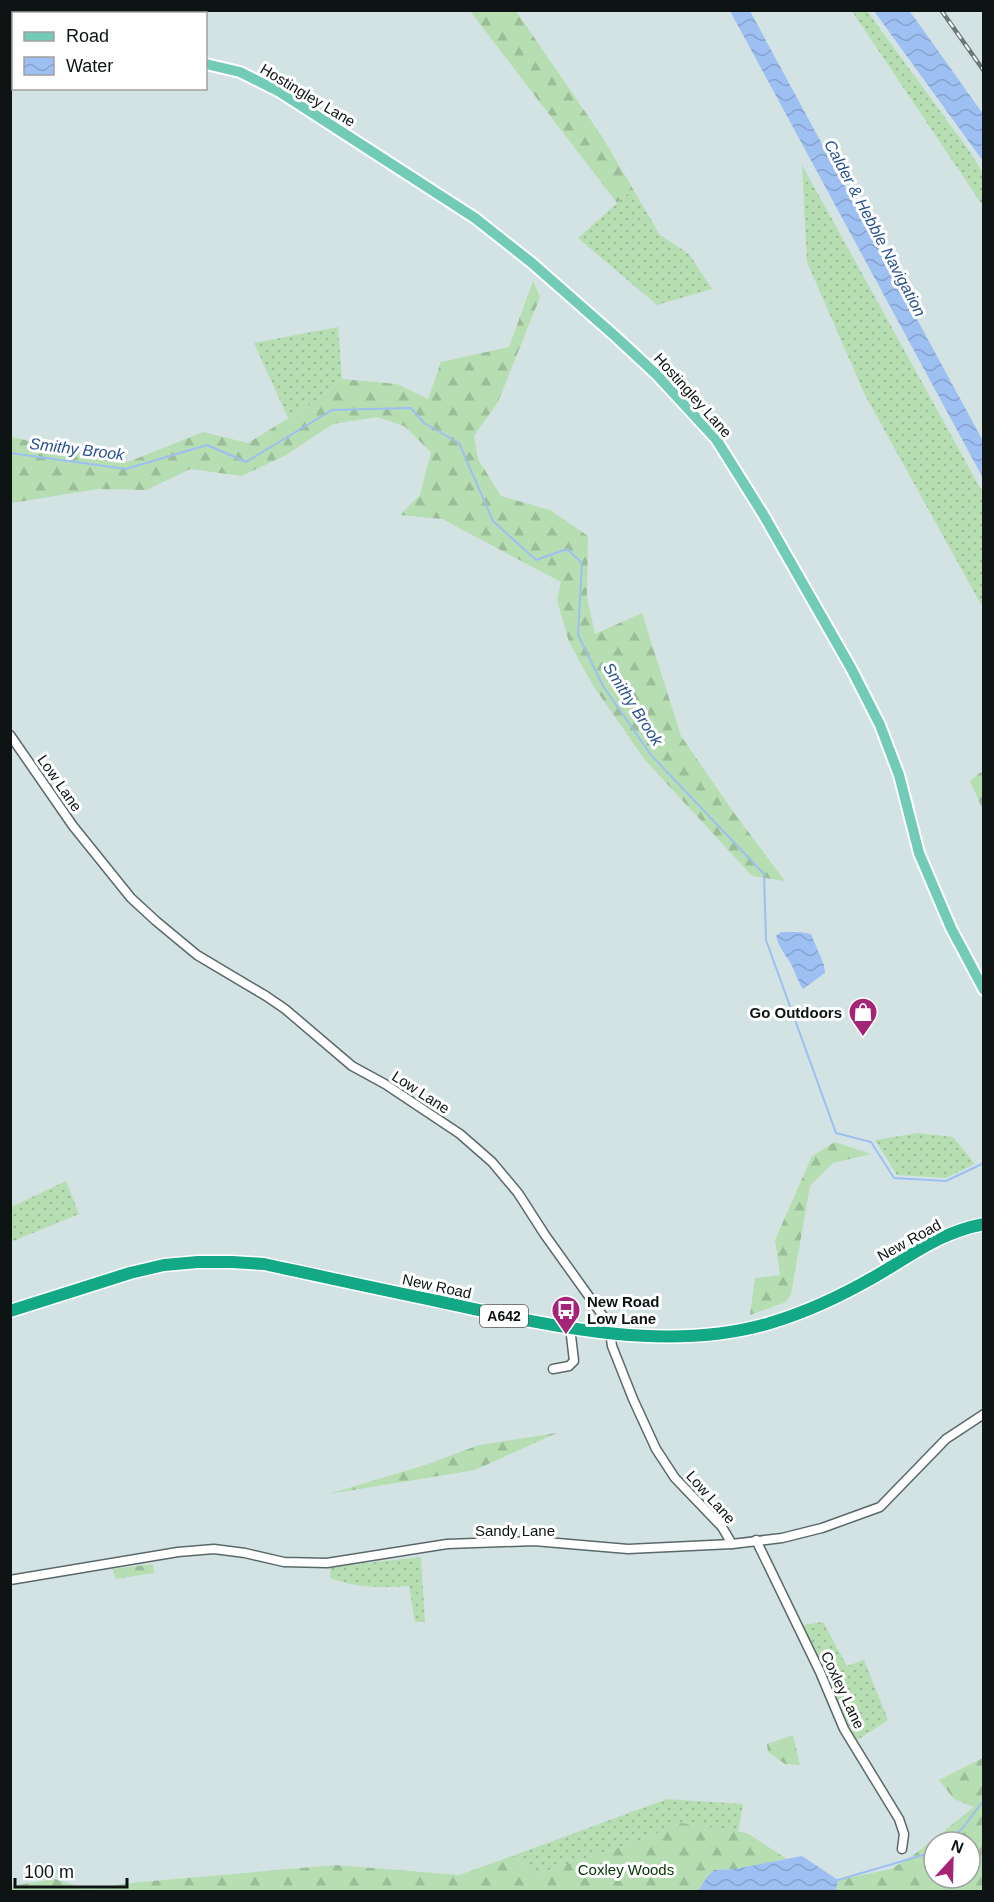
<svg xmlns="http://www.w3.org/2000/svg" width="994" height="1902" viewBox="0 0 994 1902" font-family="Arial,sans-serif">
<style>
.grass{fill:url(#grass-dots)}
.forest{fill:url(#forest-firs);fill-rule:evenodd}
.water{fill:url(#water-waves)}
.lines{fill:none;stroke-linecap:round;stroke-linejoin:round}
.stream{stroke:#9dbff2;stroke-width:2}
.minor-casing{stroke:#5a6869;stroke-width:11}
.major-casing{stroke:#fff;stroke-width:14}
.highway-casing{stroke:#fff;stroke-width:15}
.minor{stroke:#fff;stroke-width:8}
.major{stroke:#71cbb7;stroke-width:10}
.highway{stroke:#13a987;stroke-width:12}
.rail-casing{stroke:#6c7777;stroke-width:4.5}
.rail{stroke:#fff;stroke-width:2;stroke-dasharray:7;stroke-linecap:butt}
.labels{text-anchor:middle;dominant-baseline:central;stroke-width:6;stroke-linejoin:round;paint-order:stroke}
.shield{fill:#fff;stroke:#565a5a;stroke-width:1.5}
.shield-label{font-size:14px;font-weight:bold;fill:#0e1414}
.street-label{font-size:15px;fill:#0e1414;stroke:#fff}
.poi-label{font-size:15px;font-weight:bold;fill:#0e1414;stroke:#fff;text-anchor:end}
.park-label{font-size:15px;fill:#063606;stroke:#fff}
.water-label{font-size:16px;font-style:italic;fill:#28518f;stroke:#fff}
</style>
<defs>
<pattern id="grass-dots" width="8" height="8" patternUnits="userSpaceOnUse" patternTransform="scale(1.5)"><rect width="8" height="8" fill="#b6deb2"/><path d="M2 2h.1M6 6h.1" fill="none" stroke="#9bbe98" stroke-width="1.8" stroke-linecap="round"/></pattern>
<pattern id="forest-firs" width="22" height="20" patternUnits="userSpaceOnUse" patternTransform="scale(1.5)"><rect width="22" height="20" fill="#b6deb2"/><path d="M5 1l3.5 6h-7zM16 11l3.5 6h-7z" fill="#9bbe98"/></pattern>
<pattern id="water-waves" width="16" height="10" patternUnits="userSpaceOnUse" patternTransform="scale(1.5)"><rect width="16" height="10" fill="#9dbff2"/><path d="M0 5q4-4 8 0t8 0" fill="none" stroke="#86a3cf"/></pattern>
</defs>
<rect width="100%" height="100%" fill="#d3e3e4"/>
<g class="grass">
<path d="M852,11H867L970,152L983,173V206Z"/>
<path d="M802,165L983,493V608L865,395L807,262Z"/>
<path d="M633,189L660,235L689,254L712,289L657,305L578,238Z"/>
<path d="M338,327L342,379L318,400L288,418L254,343Z"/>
<path d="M918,1133L953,1137L975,1164L946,1178L897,1175L875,1140Z"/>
<path d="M66,1181L79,1214L11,1242V1207Z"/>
<path d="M421,1557L425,1622H415L409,1586C381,1588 357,1588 330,1578V1567Z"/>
<path d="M823,1622L847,1666L864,1660L888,1720L856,1741L802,1625Z"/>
<path d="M667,1799L743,1804L738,1832L681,1823L640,1841L536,1874L512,1856Z"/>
</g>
<g class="forest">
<path d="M21,11H109L108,14H28Z"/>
<path d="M470,11H516L603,138L633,189L617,203Z"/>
<path d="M533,281L540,297L498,402L474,436L478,459L501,496L550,510L588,536L587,597L595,634L642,613L681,736L732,810L785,881L752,876L645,760L592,684L569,642L557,600L561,582L442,519L400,515L420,495L431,452L404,426L377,417L333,424L286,455L242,476L190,469L147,490L98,489L12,503L11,437L128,462L203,432L248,443L318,400L342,379L397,384L428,399L441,362L509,347Z"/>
<path d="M981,772L983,776V810L970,781Z"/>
<path d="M835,1142L871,1154L833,1163L810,1186L791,1294L786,1302L750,1315L755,1278L780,1275L775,1240L812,1156Z"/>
<path d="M557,1433L475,1470L329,1494L425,1465L479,1445Z"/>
<path d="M153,1564L154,1573L116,1579L112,1569Z"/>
<path d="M793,1735L800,1765L785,1764L768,1752L767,1744Z"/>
<path d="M983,1758V1891L836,1892L838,1880L891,1869L911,1857L974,1807L954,1799L939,1780ZM934,1842H970V1878H934Z"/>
<path d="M681,1823L747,1833L787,1859L735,1869L714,1870L707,1877L698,1892H11V1886L55,1879L87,1889L140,1882L335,1865L459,1875L512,1856L536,1874L640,1841Z"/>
</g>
<g class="water">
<path d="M730,11H750L983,441V478Z"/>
<path d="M874,11H909L914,17L983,114V161Z"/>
<path d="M781,932H799L811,934L824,965L825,973L803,989C797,980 795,971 790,962C784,953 779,947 776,936Z"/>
<path d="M802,1856L838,1880L836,1891H698L707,1877L714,1870L735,1869Z"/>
</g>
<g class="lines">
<g class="stream">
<path d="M10,453L126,469L207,445L246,462L332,410L411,408L424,423L459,443L493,521L536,560L567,549L582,563L578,635L603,686L651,755L764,874L766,940L836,1133L871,1142L894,1178L946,1181L984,1163"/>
<path d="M945,1842L962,1829L984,1800"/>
<path d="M838,1880L930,1853L934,1850"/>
</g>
<g class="minor-casing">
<g id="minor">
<path d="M10,735L73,826L131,898L156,921L197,955L266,996L285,1009L352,1066L385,1084L460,1134L492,1162L518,1193L545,1235L603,1316L610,1332L612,1346L633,1399L656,1449L675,1478L722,1527L732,1544"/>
<path d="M553,1369L569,1366L574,1361L570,1327"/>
<path d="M756,1540L820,1672L844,1729L899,1819L904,1834L902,1849"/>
<path d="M10,1580L178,1552L214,1549L245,1553L284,1562L327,1563L447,1544L534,1541L628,1549L732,1544L782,1538L822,1528L880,1507L946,1439L984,1414"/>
</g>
</g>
<g class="major-casing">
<g id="major">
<path d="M10,11L15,14"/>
<path d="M206,64L240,72L280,92L475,218L532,263L615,336L657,375L716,439L763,514L851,668L880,725L899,775L919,853L951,928L984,990"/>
</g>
</g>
<g class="highway-casing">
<path id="highway" d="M10,1311L130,1273L164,1265L198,1262H232L264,1264C324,1277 383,1290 442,1302C547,1325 665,1354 770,1323C807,1312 841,1296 874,1277C913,1255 938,1233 984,1224"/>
</g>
<use href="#minor" class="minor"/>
<use href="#major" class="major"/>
<use href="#highway" class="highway"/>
<g class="rail-casing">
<path id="rail" d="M941,10L984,71"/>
</g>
<use href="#rail" class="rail"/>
</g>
<defs>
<g id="shop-pin" transform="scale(1.5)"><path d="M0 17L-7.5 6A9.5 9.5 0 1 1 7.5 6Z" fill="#a42577" stroke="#fff"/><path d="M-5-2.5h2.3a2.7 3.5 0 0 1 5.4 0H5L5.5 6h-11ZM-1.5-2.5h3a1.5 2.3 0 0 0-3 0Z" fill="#fff"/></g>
<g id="bus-pin" transform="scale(1.5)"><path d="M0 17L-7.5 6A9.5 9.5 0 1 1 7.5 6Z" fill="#a42577" stroke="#fff"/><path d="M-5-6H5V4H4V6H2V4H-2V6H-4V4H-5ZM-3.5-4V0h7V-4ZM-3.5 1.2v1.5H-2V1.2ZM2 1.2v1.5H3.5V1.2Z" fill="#fff"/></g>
</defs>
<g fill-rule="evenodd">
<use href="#shop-pin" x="863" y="1012"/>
<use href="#bus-pin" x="566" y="1310"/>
</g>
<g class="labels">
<rect class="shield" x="480" y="1305" width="48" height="22" rx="4.5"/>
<g class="shield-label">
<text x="504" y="1316">A642</text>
</g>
<g class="street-label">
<text transform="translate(308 95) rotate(31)">Hostingley Lane</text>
<text transform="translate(693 395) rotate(48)">Hostingley Lane</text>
<text transform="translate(60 783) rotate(55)">Low Lane</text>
<text transform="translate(421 1092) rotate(33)">Low Lane</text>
<text transform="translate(909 1240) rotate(-29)">New Road</text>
<text transform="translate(437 1286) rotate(12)">New Road</text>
<text transform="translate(711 1497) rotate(48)">Low Lane</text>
<text x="515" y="1530">Sandy Lane</text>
<text transform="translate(843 1690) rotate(65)">Coxley Lane</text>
</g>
<g class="poi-label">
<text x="842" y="1012">Go Outdoors</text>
<text x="587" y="1301" text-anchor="start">New Road<tspan x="587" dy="17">Low Lane</tspan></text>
</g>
<g class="park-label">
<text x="626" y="1869">Coxley Woods</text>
</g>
<g class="water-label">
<text transform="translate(875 228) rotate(62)">Calder &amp; Hebble Navigation</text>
<text transform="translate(77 449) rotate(7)">Smithy Brook</text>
<text transform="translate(633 704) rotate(57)">Smithy Brook</text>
</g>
</g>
<rect width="994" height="1902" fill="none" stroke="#0e1414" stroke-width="24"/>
<rect x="12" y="12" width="195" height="78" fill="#ffffff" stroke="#9fa1a1" stroke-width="1.5"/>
<rect x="24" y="32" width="30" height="9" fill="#71cbb7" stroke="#9fa1a1" stroke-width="1.5"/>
<text x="66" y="42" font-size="18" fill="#0e1414">Road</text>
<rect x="24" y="57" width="30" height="18" fill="url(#water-waves)" stroke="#9fa1a1" stroke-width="1.5"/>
<text x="66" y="72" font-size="18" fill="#0e1414">Water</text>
<g transform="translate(952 1860) rotate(22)"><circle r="28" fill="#ffffff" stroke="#9fa1a1" stroke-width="1.5"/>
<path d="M0-4.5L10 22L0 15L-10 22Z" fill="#a42577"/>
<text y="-9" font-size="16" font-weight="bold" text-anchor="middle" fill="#0e1414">N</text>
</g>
<path d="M15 1878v9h112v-9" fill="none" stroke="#0e1414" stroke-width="3"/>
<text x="24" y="1878" font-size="18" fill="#0e1414" stroke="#ffffff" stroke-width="4.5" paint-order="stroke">100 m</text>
</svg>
